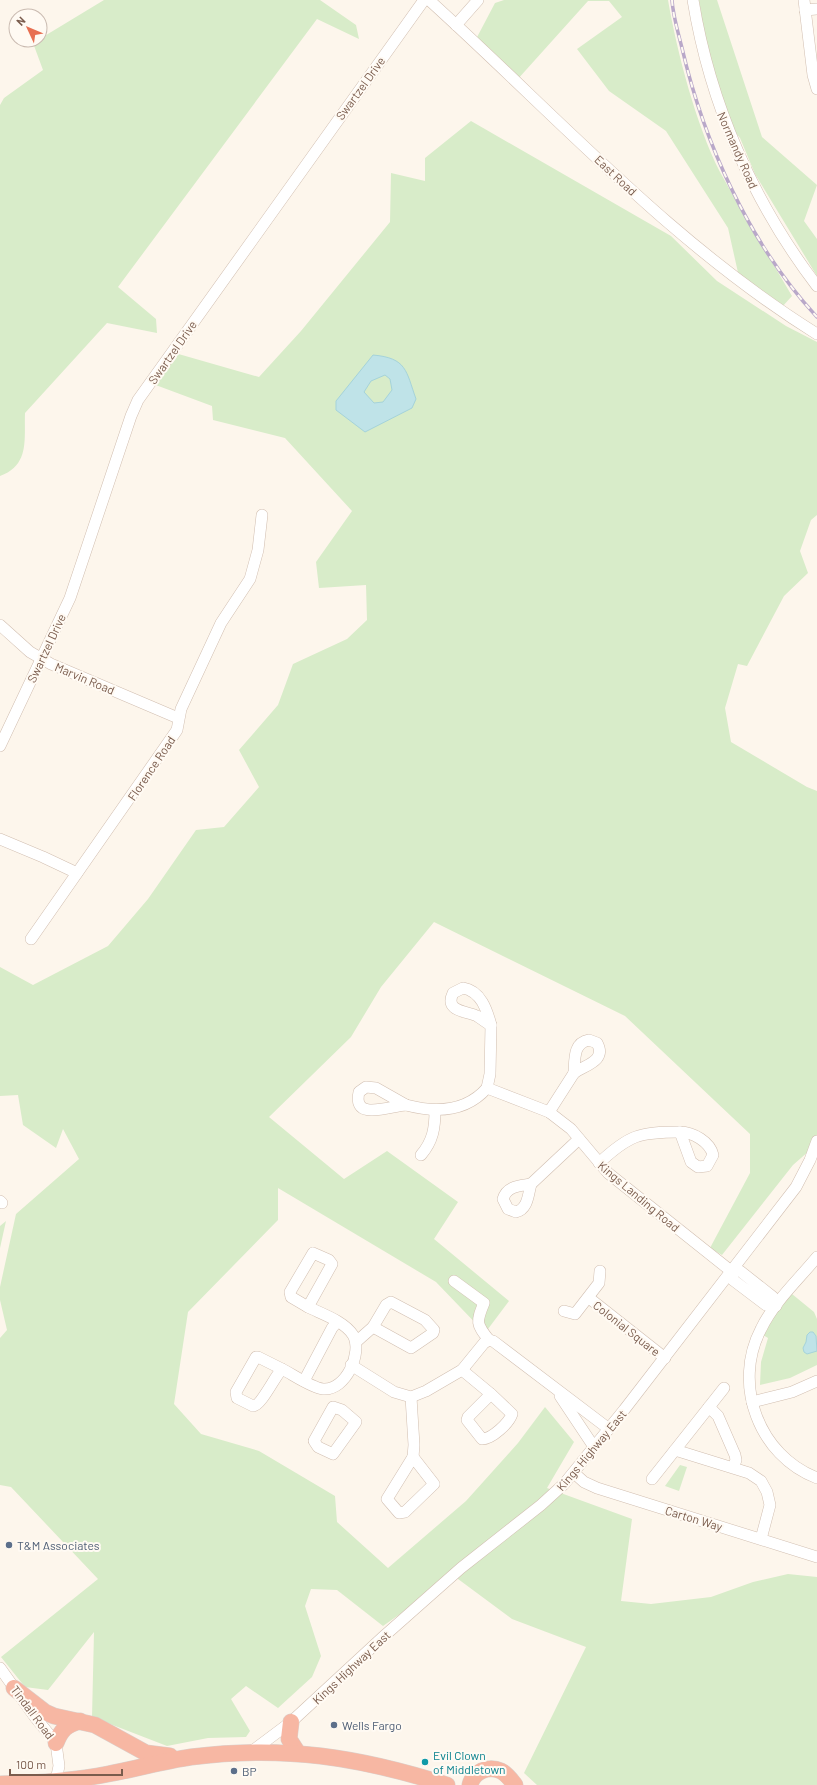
<svg xmlns="http://www.w3.org/2000/svg" width="817" height="1785" viewBox="0 0 817 1785" font-family="Barlow,sans-serif">
<style>
.green{fill:#d8ecc9}
.water{fill:#bfe3e8;stroke:#a5d3da;fill-rule:evenodd}
.lines{fill:none;stroke-linecap:round;stroke-linejoin:round}
.minor-casing{stroke:#d1beb0;stroke-width:12}
.highway-casing{stroke:#dad1cd;stroke-width:17}
.minor{stroke:#fff;stroke-width:11}
.highway{stroke:#f7b7a3;stroke-width:16}
.rail-casing{stroke:#b9a8c9;stroke-width:3.5}
.rail{stroke:#fffaf3;stroke-width:2;stroke-dasharray:6;stroke-linecap:butt}
.service-dot{fill:#5c6f8a;stroke:#fffaf3;stroke-width:1.5}
.culture-dot{fill:#0f9aa8;stroke:#fffaf3;stroke-width:1.5}
.labels{text-anchor:middle;dominant-baseline:central;stroke-width:4;stroke-linejoin:round;paint-order:stroke}
.street-label{font-size:12px;fill:#7a5c4d;stroke:#fffaf3}
.service-label{font-size:12px;fill:#4e5e75;stroke:#fffaf3;text-anchor:start}
.culture-label{font-size:12px;fill:#0d838f;stroke:#fffaf3;text-anchor:start}
</style>
<rect width="100%" height="100%" fill="#fdf6ec"/>
<g class="green">
<path d="M104,0H320L356,25L359,39L317,19L118,287L156,319L157,333L107,323L25,413C24,439 30,465 0,476V105L4,98L43,70L33,43Z"/>
<path d="M504,0H668C677,52 696,125 720,172C743,214 768,255 792,296L782,307L739,277L728,228L666,131L609,91L577,49L622,17L609,1H588L517,80L475,41L495,3Z"/>
<path d="M699,0H717L762,137L817,185L804,221L817,239V276L755,174L740,138L728,124L704,33Z"/>
<path d="M471,121L671,236L717,281L786,326L817,342V515L811,520L800,551L808,573L784,596L747,666L738,664L725,708L731,742L807,787L817,791V1144L793,1165L722,1255L710,1248L750,1173V1134L625,1016L434,922L381,987L351,1037L269,1117L344,1179L387,1151L458,1202L434,1239L509,1301L485,1333L436,1282L278,1188V1220L188,1312L174,1404L201,1434L259,1451L335,1496L337,1522L388,1568L466,1501L518,1443L545,1407L574,1442L547,1488L632,1519L621,1601L651,1604L711,1597L753,1582L788,1574L817,1577V1785H537L524,1773L586,1647L512,1619L454,1576L383,1626L337,1590L311,1589L305,1606L321,1656L312,1677L278,1708L246,1686L231,1699L250,1731L246,1737L208,1738L167,1746L92,1717L94,1632L48,1690L25,1687L1,1657L98,1579L11,1487L0,1485V1338L7,1330L0,1300V1287L16,1214L79,1159L63,1129L56,1148L23,1125L18,1095L0,1096V967L33,985L108,946L148,899L196,830L224,827L259,787L239,750L278,705L293,664L347,639L367,620L366,585L319,588L316,562L352,511L285,438L213,420L212,406L153,384L175,353L259,377L301,331L390,222L391,173L425,181V158Z"/>
<path d="M6,1221L0,1248V1226Z"/>
<path d="M792,1294L814,1312L817,1319V1365L790,1378L760,1385L761,1362L768,1338L763,1335L778,1310Z"/>
<path d="M680,1465L687,1467L679,1491L665,1486Z"/>
</g>
<g class="water">
<path d="M373,355C407,358 406,371 416,399L412,408L365,432L336,410V401ZM385,375L390,379L392,390L383,402L374,403L364,392L371,381Z"/>
<path d="M810,1332H813L816,1336L817,1351L807,1354L804,1352L803,1348L806,1342L807,1335Z"/>
</g>
<g class="lines">
<g class="minor-casing">
<g id="minor">
<path d="M429,0C555,114 672,244 817,334"/>
<path d="M693,0C710,104 753,202 817,286"/>
<path d="M804,0L813,75L817,89"/>
<path d="M805,10L817,9"/>
<path d="M456,25L478,0"/>
<path d="M0,625L30,652L51,664L178,718"/>
<path d="M0,746L70,598L131,416L138,400L424,0"/>
<path d="M0,839L43,857L77,873"/>
<path d="M31,939L177,730L181,709L221,623L250,579L258,550L262,515"/>
<path d="M463,988C481,991 487,1010 491,1025C486,1023 482,1019 477,1016C467,1011 444,1012 453,993Z"/>
<path d="M589,1040L597,1043C607,1061 585,1065 574,1073C575,1059 573,1043 589,1040Z"/>
<path d="M366,1087L376,1088L406,1105C390,1106 352,1122 359,1092Z"/>
<path d="M487,1088L549,1112L571,1129L608,1173L731,1271"/>
<path d="M487,1088L490,1074L491,1025"/>
<path d="M406,1105C436,1113 466,1112 487,1088"/>
<path d="M549,1112L574,1073"/>
<path d="M680,1132C693,1132 710,1142 713,1155L707,1166L698,1167L691,1162Z"/>
<path d="M421,1155C433,1141 435,1128 435,1110"/>
<path d="M599,1163C629,1135 639,1132 680,1132"/>
<path d="M531,1184C528,1195 528,1209 516,1212L508,1209L503,1199C507,1186 519,1186 531,1184Z"/>
<path d="M531,1184L579,1139"/>
<path d="M0,1201L2,1203"/>
<path d="M313,1253L329,1260L332,1264L308,1307L291,1297L290,1292Z"/>
<path d="M817,1257C798,1280 774,1302 761,1329C732,1384 759,1456 817,1478"/>
<path d="M731,1271H740L773,1297L776,1306L766,1305L733,1280Z"/>
<path d="M454,1281L484,1303C476,1322 476,1324 489,1340"/>
<path d="M589,1298L665,1358"/>
<path d="M391,1302L425,1320L434,1330L433,1333L411,1348L373,1327L386,1305Z"/>
<path d="M564,1311L575,1314L599,1283L600,1271"/>
<path d="M356,1342L373,1327"/>
<path d="M256,1357H258L282,1369C275,1376 261,1406 253,1406L237,1398L236,1392Z"/>
<path d="M351,1365L394,1392L411,1397L426,1391L462,1370L484,1343L489,1340L493,1341L609,1429"/>
<path d="M282,1369C292,1374 312,1388 323,1389C346,1391 363,1352 353,1335C344,1321 322,1314 308,1307"/>
<path d="M462,1370L491,1394"/>
<path d="M304,1381L332,1328L337,1322"/>
<path d="M491,1394L512,1414C509,1423 492,1439 482,1439L467,1420L468,1417Z"/>
<path d="M560,1396L594,1447"/>
<path d="M411,1397L414,1445L413,1457"/>
<path d="M752,1402L792,1392L817,1381"/>
<path d="M333,1407L342,1410L356,1422L333,1454L318,1447L314,1441Z"/>
<path d="M709,1407L724,1388"/>
<path d="M413,1457L434,1484L405,1512L399,1513L387,1499Z"/>
<path d="M733,1468L736,1460L735,1455L718,1416L709,1407L675,1450L749,1473L761,1481L767,1492L770,1505L761,1539"/>
<path d="M574,1473L584,1482L597,1488L817,1557"/>
<path d="M652,1479L675,1450"/>
<path d="M0,1668L35,1717L56,1743L59,1766L55,1785"/>
<path d="M251,1752L291,1722L383,1637L461,1568L541,1505L564,1484L624,1410L796,1187L810,1160L817,1141"/>
</g>
</g>
<g class="highway-casing">
<g id="highway">
<path d="M14,1688L45,1712L54,1716L95,1725L146,1753L170,1756"/>
<path d="M291,1722L289,1739L298,1753"/>
<path d="M56,1743C61,1730 66,1725 80,1721"/>
<path d="M0,1784C37,1783 72,1781 108,1774C136,1769 163,1761 191,1757C284,1745 359,1757 447,1785"/>
<path d="M470,1785C473,1772 488,1765 501,1771C507,1774 511,1780 515,1785"/>
</g>
</g>
<use href="#minor" class="minor"/>
<use href="#highway" class="highway"/>
<g class="rail-casing">
<path id="rail" d="M672,0C673,16 678,32 682,48C704,143 750,245 817,317"/>
</g>
<use href="#rail" class="rail"/>
</g>
<g class="service-dot">
<circle cx="9" cy="1545" r="4"/>
<circle cx="334" cy="1725" r="4"/>
<circle cx="234" cy="1771" r="4"/>
</g>
<circle class="culture-dot" cx="425" cy="1762" r="4"/>
<g class="labels">
<g class="street-label">
<text transform="translate(360 88) rotate(-54)">Swartzel Drive</text>
<text transform="translate(738 150) rotate(66)">Normandy Road</text>
<text transform="translate(616 175) rotate(43)">East Road</text>
<text transform="translate(172 352) rotate(-55)">Swartzel Drive</text>
<text transform="translate(46 648) rotate(-65)">Swartzel Drive</text>
<text transform="translate(85 678) rotate(23)">Marvin Road</text>
<text transform="translate(151 768) rotate(-56)">Florence Road</text>
<text transform="translate(639 1196) rotate(40)">Kings Landing Road</text>
<text transform="translate(627 1328) rotate(38)">Colonial Square</text>
<text transform="translate(591 1450) rotate(-50)">Kings Highway East</text>
<text transform="translate(694 1518) rotate(17)">Carton Way</text>
<text transform="translate(351 1667) rotate(-43)">Kings Highway East</text>
<text transform="translate(33 1712) rotate(53)">Tindall Road</text>
</g>
<g class="service-label">
<text x="17" y="1545">T&amp;M Associates</text>
<text x="342" y="1725">Wells Fargo</text>
<text x="242" y="1771">BP</text>
</g>
<g class="culture-label">
<text x="433" y="1755">Evil Clown<tspan x="433" dy="14">of Middletown</tspan></text>
</g>
</g>
<g transform="translate(28 28) rotate(314)"><circle r="19" fill="#fffaf3" stroke="#cabbb1"/>
<path d="M0-3L7 15L0 10L-7 15Z" fill="#e76f51"/>
<text y="-6" font-size="11" font-weight="bold" text-anchor="middle" fill="#7a5c4d">N</text>
</g>
<path d="M10 1769v6h112v-6" fill="none" stroke="#7a5c4d" stroke-width="2"/>
<text x="16" y="1769" font-size="12" fill="#7a5c4d" stroke="#fffaf3" stroke-width="3" paint-order="stroke">100 m</text>
</svg>
